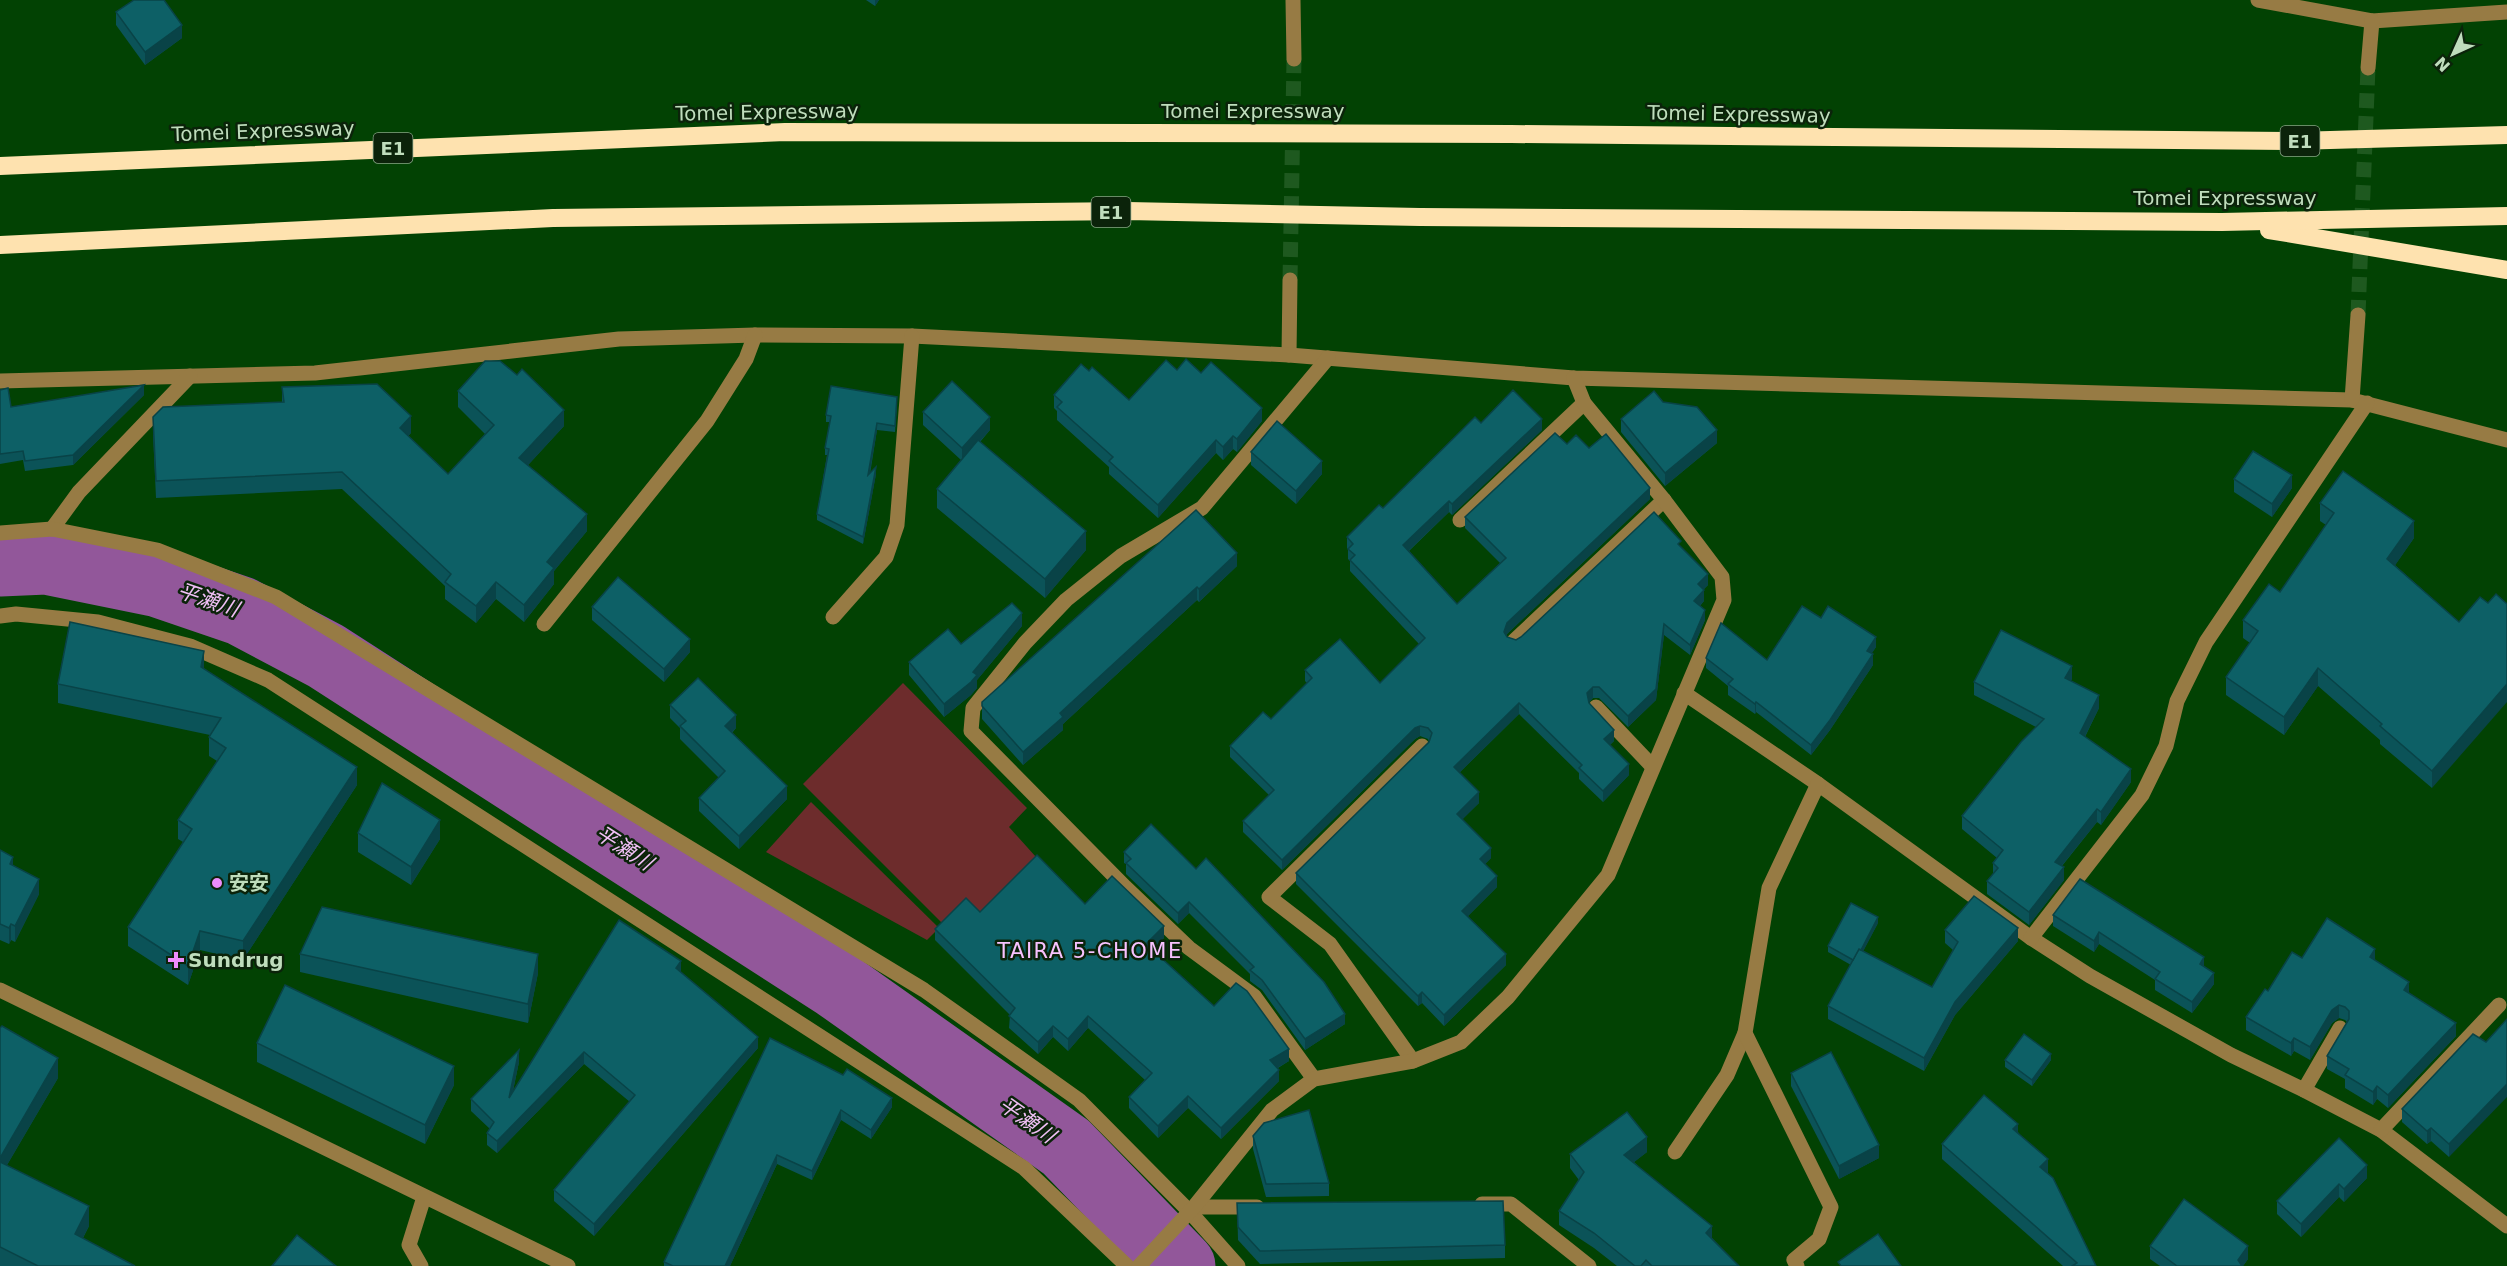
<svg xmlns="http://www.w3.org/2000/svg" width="2507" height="1266" viewBox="0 0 2507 1266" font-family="'DejaVu Sans','Noto Sans JP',sans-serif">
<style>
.green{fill:#6d2c2c}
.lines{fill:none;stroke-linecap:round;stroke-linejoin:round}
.river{stroke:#92579a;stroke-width:69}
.minor-tunnel{stroke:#1e591f;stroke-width:15;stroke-dasharray:15 8;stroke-linecap:butt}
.minor{stroke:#977b44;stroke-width:15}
.highway{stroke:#fee2af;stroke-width:18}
.wall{fill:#0b5358}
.shaded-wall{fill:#094347}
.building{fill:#0d6066;stroke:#094347;stroke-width:1.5}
.poi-dot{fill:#ed8cfa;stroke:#0b230a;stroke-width:2}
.labels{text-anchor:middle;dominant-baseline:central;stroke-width:5;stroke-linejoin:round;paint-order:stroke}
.shield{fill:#0b230a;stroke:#89a587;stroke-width:1.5}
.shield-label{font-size:18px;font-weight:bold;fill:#bfddbc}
.street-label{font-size:20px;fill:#bfddbc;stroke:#0b230a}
.poi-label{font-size:20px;font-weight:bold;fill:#bfddbc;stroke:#0b230a;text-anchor:start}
.water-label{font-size:21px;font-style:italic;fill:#f1c0f6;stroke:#0b230a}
.neighbourhood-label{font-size:21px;letter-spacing:1.5px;fill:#f8c2ff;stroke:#0b230a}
</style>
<rect width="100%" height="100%" fill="#024203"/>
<g class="green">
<path d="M903,683L1027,808L1009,827L1036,857L978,917L943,924L803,784Z"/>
<path d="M811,802L939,928L927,940L766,852Z"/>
</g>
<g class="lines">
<path class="river" d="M0,562L46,560L159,583L241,611L326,656L837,985L1066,1147L1181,1266"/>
<g class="minor-tunnel">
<path d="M1290,280L1294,59"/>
<path d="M2358,315L2368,68"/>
</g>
<g class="minor">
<path d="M1293,0L1294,59"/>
<path d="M2258,0L2372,21L2507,12"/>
<path d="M2368,68L2372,21"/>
<path d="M1289,355L1290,280"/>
<path d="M0,381L315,373L619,339L755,335L912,336L1289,355L1574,378L2352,400L2507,440"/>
<path d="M2352,400L2358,315"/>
<path d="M1460,520L1584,403"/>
<path d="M52,529L79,492L190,376"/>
<path d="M0,533L52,529L157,550L276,597L924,990L1079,1100L1190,1212L1238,1266"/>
<path d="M0,616L16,614L98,622L190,646L268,680L1024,1168L1127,1266"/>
<path d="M833,617L886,557L897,525L912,336"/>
<path d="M544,624L707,421L746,359L755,335"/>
<path d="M1514,641L1664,500"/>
<path d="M1684,693L1818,784L2031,938L2090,976L2231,1055L2304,1090L2381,1130L2507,1226"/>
<path d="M1596,707L1652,766"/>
<path d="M2031,938L2142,795L2166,746L2177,701L2206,642L2367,403"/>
<path d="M0,990L568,1266"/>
<path d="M1413,1061L1330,944L1269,897L1422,746"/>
<path d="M1314,1079L1254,996L1189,948L1125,887L971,731L973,708L1025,643L1066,600L1121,556L1202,508L1328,358"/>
<path d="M2304,1090L2340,1028"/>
<path d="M2381,1130L2499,1005"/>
<path d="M1675,1152L1727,1075L1745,1033"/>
<path d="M1482,1204H1511L1589,1266"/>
<path d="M1194,1207H1257"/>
<path d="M421,1266L409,1245L424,1197"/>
<path d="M1139,1266L1194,1207L1272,1110L1314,1079L1413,1061L1461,1042L1508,997L1608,875L1724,600L1722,577L1664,500L1584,403L1574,378"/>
<path d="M1797,1266L1794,1260L1819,1239L1831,1207L1745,1033L1769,888L1818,784"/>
</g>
<g class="highway">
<path d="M0,166L785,132L1511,134L2295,141L2507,135"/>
<path d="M2269,230L2507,270"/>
<path d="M0,245L553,218L1128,211L1420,217L2222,222L2507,216"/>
</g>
</g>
<g class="wall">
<path d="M866,0H879L875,6Z"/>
<path d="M116,12L182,38L145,65L116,25Z"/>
<path d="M1177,370L1201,373L1262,421L1237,452L1233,449L1223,460L1216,453L1158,518L1109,474V467L1057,420V411L1054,408V395L1089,371L1129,400Z"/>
<path d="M282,387L411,433L408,436L448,474L485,434L458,407V391L564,426L528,465L587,531L554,571V584L524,622L496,599L476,623L445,599V586L342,489L156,498L153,434V417L282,402Z"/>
<path d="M0,390L11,407L144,395L73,465L25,471L23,460L0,464Z"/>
<path d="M1663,402L1717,443L1665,486L1621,432V419Z"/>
<path d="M897,404L895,432L877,430L870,474H876L863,544L817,520V514L827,455H825V448L830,422H826V415Z"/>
<path d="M923,412L990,430L980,442L1086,550L1045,598L937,508V489L961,460L923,425Z"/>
<path d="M1481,423L1542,430L1452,515L1449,512L1409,551L1457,604L1500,563L1465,528V517L1567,444L1589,448L1650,499L1507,634V637L1516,640L1681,547L1708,585L1704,589V601L1700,606L1705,620L1690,655L1664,635L1656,700L1628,727L1599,698H1593L1589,702L1614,741L1610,745L1629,775L1603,802L1579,779V773L1519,714L1459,773L1479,803L1462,819L1491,858L1485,864L1497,887L1468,916L1506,965L1444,1026L1422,1003L1418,1006L1296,884V873L1429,742L1428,739L1420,736L1415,739L1282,870L1243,832V821L1269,795L1230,757V746L1271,719L1307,683L1305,681V670L1380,683L1419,644L1350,571V561L1348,559V549L1347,548V537L1383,508Z"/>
<path d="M1251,452L1322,474L1296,504L1251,465Z"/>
<path d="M2234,479L2292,488L2272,517L2234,492Z"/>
<path d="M2320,503L2414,538L2395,565L2459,622L2432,788L2380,744V740L2318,686L2284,735L2226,695V677L2250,643L2243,638V620L2280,592L2326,525L2320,521Z"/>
<path d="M1196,510L1237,566L1199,602L1197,600L1063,724V730L1023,765L982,719V702Z"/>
<path d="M592,607L690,652L664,682L592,620Z"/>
<path d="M1821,618L1876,647L1871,654L1873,665L1830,730L1811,755L1756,712L1755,714L1728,695V686L1706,668V658L1767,660Z"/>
<path d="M1022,626L977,680V688L971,695L944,717L909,675V662L961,644Z"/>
<path d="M204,669L357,785L243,960L200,950L188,985L128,946V927L183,842L178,839V820L217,761L209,756V737L210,735L58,703V684Z"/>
<path d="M2072,679L2070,681L2099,708L2085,737L2131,782L2101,825L2097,822L2062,866L2064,880L2029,925L1987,894V881L1993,874V863L1997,858L1962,829V816L2036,727L1974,695V682Z"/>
<path d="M670,705L736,728L732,733L787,799L739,849L699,811V798L719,778L680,739V728L670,718Z"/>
<path d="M358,833L440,839L411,885L358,852Z"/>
<path d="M0,850L39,894L15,942L11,940L9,944L0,940Z"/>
<path d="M1124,852L1345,1024L1305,1050L1262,990L1250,981V974L1189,913L1178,924L1126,874V864L1124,863Z"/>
<path d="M1085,904L1164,938L1152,949L1214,1006L1289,1061L1278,1068L1279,1081L1221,1139L1188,1108L1158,1138L1129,1108V1097L1145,1080L1088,1028L1068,1051L1053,1037L1038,1054L1009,1028L1010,1015L935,940V929L980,912Z"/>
<path d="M2053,915L2204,967L2214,984L2192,1013L2155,990V980L2099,944L2094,952L2053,926Z"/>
<path d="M1878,923L1863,951L1932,987L1953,950L1945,943V930L2018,941L1955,1015L1924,1071L1828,1019V1006L1851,965L1828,952V946Z"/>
<path d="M300,954L538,973L528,1023L300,972Z"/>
<path d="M2302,958L2375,960L2409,993L2456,1036L2388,1108L2377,1099L2373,1105L2345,1088V1079L2327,1069V1056L2347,1022L2345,1020L2339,1018L2332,1023L2310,1060L2294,1051L2291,1056L2246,1030V1017Z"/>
<path d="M681,972L758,1048L594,1236L554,1201V1190L630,1102L584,1064L497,1153L487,1145V1133L490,1129L471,1111V1099L519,1062L513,1091Z"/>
<path d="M0,1028L58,1078L7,1165L89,1226L83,1238L135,1266H0Z"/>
<path d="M2473,1034L2449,1157L2431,1141L2427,1144L2402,1122V1109Z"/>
<path d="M770,1038L892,1107L871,1139L841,1120L812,1180L777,1164L730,1266H664V1262Z"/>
<path d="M257,1043L454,1085L425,1144L257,1062Z"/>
<path d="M2005,1060H2051L2032,1086L2005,1067Z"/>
<path d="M1791,1073L1879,1158L1839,1179L1791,1086Z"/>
<path d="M2018,1132L2048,1174L2096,1266H2063L1942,1159V1144Z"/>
<path d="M1253,1136L1329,1183V1196L1266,1197L1253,1149Z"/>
<path d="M2339,1138L2367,1178L2344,1202L2339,1197L2301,1237L2277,1214V1201Z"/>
<path d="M1647,1152L1634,1162L1712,1238L1739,1266H1617L1594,1248L1559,1225V1211L1579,1180L1570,1168V1154Z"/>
<path d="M1237,1203L1505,1245V1258L1260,1264L1238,1240Z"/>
<path d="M2150,1246L2248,1259L2243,1266H2160L2150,1259Z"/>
</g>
<g class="shaded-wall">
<path d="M875,0H879L875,6Z"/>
<path d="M182,25V38L145,65V52Z"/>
<path d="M144,385V395L73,465V455Z"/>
<path d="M1262,408V421L1237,452V439Z"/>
<path d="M564,410V426L519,475V458Z"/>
<path d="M411,416V433L400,445V428Z"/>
<path d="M990,417V430L962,461V448Z"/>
<path d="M1542,419V430L1452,515V504Z"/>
<path d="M877,423V430L868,482V475Z"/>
<path d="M1717,430V443L1665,486V473Z"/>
<path d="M1233,436V449L1223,460V447Z"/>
<path d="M1216,440V453L1158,518V505Z"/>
<path d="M1322,461V474L1296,504V491Z"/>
<path d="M876,467V474L863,544V537Z"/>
<path d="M2292,475V488L2272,517V504Z"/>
<path d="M1650,488V499L1507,634L1504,643V632L1507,623Z"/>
<path d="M1449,501V512L1403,556V545Z"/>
<path d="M587,514V531L554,571V584L524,622V605L547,562Z"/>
<path d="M2414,521V538L2387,577V559Z"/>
<path d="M1086,531V550L1045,598V579Z"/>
<path d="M1237,553V566L1199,602V589Z"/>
<path d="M1708,574V585L1698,595V584Z"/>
<path d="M496,582V599L476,623V606Z"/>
<path d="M1197,587V600L1063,724V730L1023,765V752L1060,713Z"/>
<path d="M1704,590V601L1694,612V601Z"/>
<path d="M1705,610V620L1690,655V645Z"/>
<path d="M1022,613V626L977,680V688L971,695L944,717V704Z"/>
<path d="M1664,624V635L1656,700L1628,727V716Z"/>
<path d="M1876,637V647L1867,661V651Z"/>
<path d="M690,639V652L664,682V669Z"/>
<path d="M204,651V669L201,667Z"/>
<path d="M1873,654V665L1830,730L1811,755V745Z"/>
<path d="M2072,666V679L2065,691V678Z"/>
<path d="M2318,668V686L2284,735V717Z"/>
<path d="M2507,684V702L2432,788V771Z"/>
<path d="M1593,687V698L1587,704V693Z"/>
<path d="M2099,695V708L2080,746V733Z"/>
<path d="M1756,702V712L1755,714V704Z"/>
<path d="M1519,703V714L1454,778V767Z"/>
<path d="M736,715V728L725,739V726Z"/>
<path d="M1420,726V736L1415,739L1282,870V860L1415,728Z"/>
<path d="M1614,730V741L1604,750V739Z"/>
<path d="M1629,764V775L1603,802V791Z"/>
<path d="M357,767V785L243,960V941Z"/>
<path d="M2131,769V782L2101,825V812Z"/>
<path d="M787,786V799L739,849V836Z"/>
<path d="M1479,792V803L1457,825V814Z"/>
<path d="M2097,809V822L2055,874V862Z"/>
<path d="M440,820V839L411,885V867Z"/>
<path d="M1491,848V858L1480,869V859Z"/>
<path d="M13,857V872L10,864Z"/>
<path d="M2064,867V880L2029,925V912Z"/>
<path d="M1497,876V887L1462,922V911Z"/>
<path d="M39,879V894L15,942V926Z"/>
<path d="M1189,902V913L1178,924V913Z"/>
<path d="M1878,917V923L1855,967V961Z"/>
<path d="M11,924V940L9,944V928Z"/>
<path d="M1164,926V938L1146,956V944Z"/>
<path d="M2018,928V941L1955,1015L1924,1071V1058L1955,1002Z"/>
<path d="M200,931V950L188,985V966Z"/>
<path d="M2099,932V944L2094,952V941Z"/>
<path d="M2375,949V962L2370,957Z"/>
<path d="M538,954V973L528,1023V1004Z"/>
<path d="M1506,954V965L1444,1026V1015Z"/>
<path d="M2204,957V968L2200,964Z"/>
<path d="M681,961V972L676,968Z"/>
<path d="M2214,973V984L2192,1013V1002Z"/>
<path d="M2409,982V995L2404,990Z"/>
<path d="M1422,992V1003L1418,1006V996Z"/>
<path d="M2339,1005V1018L2332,1023L2310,1060V1047L2332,1010Z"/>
<path d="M1345,1014V1024L1305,1050V1039Z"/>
<path d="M1088,1016V1028L1068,1051V1039Z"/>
<path d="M2456,1023V1036L2388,1108V1095Z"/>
<path d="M1053,1026V1037L1038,1054V1042Z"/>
<path d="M758,1037V1048L594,1236V1224Z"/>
<path d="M2294,1038V1051L2291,1056V1043Z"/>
<path d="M1289,1049V1061L1270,1072V1060Z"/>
<path d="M519,1050V1062L509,1109V1098Z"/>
<path d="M584,1052V1064L497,1153V1141Z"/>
<path d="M2051,1054V1060L2032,1086V1080Z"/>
<path d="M58,1058V1078L0,1177V1158Z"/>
<path d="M454,1066V1085L425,1144V1125Z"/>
<path d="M1279,1070V1081L1221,1139V1128Z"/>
<path d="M2507,1084V1097L2449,1157V1144Z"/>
<path d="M2377,1086V1099L2373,1105V1092Z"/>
<path d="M1188,1096V1108L1158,1138V1126Z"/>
<path d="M892,1098V1107L871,1139V1130Z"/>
<path d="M841,1110V1120L812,1180V1171Z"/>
<path d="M2018,1124V1139L2013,1129Z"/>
<path d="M2431,1128V1141L2427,1144V1131Z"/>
<path d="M1647,1137V1152L1624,1170V1155Z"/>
<path d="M1879,1145V1158L1839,1179V1166Z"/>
<path d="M777,1155V1164L730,1266H725Z"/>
<path d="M2048,1159V1174L2040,1167Z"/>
<path d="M2367,1165V1178L2344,1202V1189Z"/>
<path d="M2339,1184V1197L2301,1237V1224Z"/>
<path d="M89,1206V1226L75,1253V1234Z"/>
<path d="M1712,1226V1241L1706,1233Z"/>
<path d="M2248,1246V1259L2243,1266H2238V1260Z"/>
</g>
<g class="building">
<path d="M134,0H164L182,25L145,52L116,12Z"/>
<path d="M1186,359L1201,373L1211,362L1262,408L1237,439L1233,436L1223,447L1216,440L1158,505L1109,461L1113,457L1057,407L1062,402L1054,395L1081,364L1089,371L1092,367L1129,400L1166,360L1177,370Z"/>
<path d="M485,361H500L517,375L522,369L564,410L519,458L587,514L547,562L554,568L524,605L496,582L476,606L445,582L451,574L342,472L156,481L153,417L163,407L284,402L282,387L377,384L411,416L400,428L448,474L494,425L458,391Z"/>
<path d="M952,381L990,417L962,448L923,412Z"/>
<path d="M144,385L73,455L25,461L23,451L0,454V390L8,388L11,407Z"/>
<path d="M831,386L897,397L895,426L877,423L868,475L876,467L863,537L817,514L829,449L825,448L831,416L826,415Z"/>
<path d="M1513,390L1542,419L1452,504L1449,501L1403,545L1457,604L1506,558L1465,517L1555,433L1567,444L1576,435L1589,448L1606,434L1650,488L1507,623L1504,632L1507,637L1516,640L1521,637L1654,512L1681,541L1678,544L1708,574L1698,584L1704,590L1694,601L1705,610L1690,645L1664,624L1656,689L1628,716L1599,687H1593L1587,693L1589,703L1614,730L1604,739L1629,764L1603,791L1579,768L1582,765L1519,703L1454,767L1479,792L1457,814L1491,848L1480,859L1497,876L1462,911L1506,954L1444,1015L1422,992L1418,996L1296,873L1429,742L1432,733L1428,728L1420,726L1415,728L1282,860L1243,821L1274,790L1230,746L1263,712L1271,719L1312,678L1305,670L1340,639L1380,683L1425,638L1350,560L1355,555L1348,549L1353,544L1347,537L1379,505L1383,508L1475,417L1481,423Z"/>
<path d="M1654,391L1663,402L1697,407L1717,430L1665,473L1621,419Z"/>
<path d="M1277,421L1322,461L1296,491L1251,452Z"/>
<path d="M978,440L1086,531L1045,579L937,489Z"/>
<path d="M2253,451L2292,475L2272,504L2234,479Z"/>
<path d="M2343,471L2414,521L2387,559L2459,622L2480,597L2488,603L2496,594L2507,604V684L2432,771L2380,726L2382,724L2318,668L2284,717L2226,677L2258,631L2243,620L2269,584L2280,592L2334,513L2320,503Z"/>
<path d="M1196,510L1237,553L1199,589L1197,587L1060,713L1063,717L1023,752L982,706V702Z"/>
<path d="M618,577L690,639L664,669L592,607Z"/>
<path d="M1012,603L1022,613L973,672L977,675L971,682L944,704L909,662L948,629L961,644Z"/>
<path d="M1802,606L1821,618L1828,606L1876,637L1867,651L1873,654L1830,720L1811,745L1756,702L1755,704L1728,684L1733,679L1706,658L1721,623L1767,660Z"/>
<path d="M70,622L204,651L201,667L357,767L243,941L200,931L188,966L128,927L192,829L178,820L226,748L209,737L221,718L58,684Z"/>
<path d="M2001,630L2072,666L2065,678L2099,695L2080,733L2131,769L2101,812L2097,809L2055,862L2064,867L2029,912L1987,881L1998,868L1993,863L2003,850L1962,816L2021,742L2044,719L1974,682Z"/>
<path d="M698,678L736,715L725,726L787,786L739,836L699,798L725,771L680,726L686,721L670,705Z"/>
<path d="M382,783L440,820L411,867L358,833Z"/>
<path d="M1151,824L1196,869L1206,858L1324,982L1345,1014L1305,1039L1262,980L1250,970L1254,967L1189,902L1178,913L1126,863L1131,859L1124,852Z"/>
<path d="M0,850L13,857L10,864L39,879L15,926L11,924L9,928L0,924Z"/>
<path d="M1037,855L1085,904L1112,876L1164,926L1146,944L1214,1006L1236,983L1247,991L1289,1049L1270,1060L1279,1070L1221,1128L1188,1096L1158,1126L1129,1097L1152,1073L1088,1016L1068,1039L1053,1026L1038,1042L1009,1016L1015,1008L935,929L966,898L980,912Z"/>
<path d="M2080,879L2204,957L2200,964L2214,973L2192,1002L2155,979L2160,972L2099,932L2094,941L2053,915Z"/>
<path d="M1974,896L2018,928L1955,1002L1924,1058L1828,1006L1859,949L1932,987L1958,942L1945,930Z"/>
<path d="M1851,903L1878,917L1861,950L1859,949L1853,960L1828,946Z"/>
<path d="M322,907L538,954L528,1004L300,954Z"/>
<path d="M2327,918L2375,949L2370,957L2409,982L2404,990L2456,1023L2388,1095L2377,1086L2373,1092L2345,1075L2349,1069L2327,1056L2349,1019V1011L2345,1007L2339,1005L2332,1010L2310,1047L2294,1038L2291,1043L2246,1017L2265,989L2268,991L2292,952L2302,958Z"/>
<path d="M619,920L681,961L676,968L758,1037L594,1224L554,1190L635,1095L584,1052L497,1141L487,1133L494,1122L471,1099L519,1050L509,1098Z"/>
<path d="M285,985L454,1066L425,1125L257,1043Z"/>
<path d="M2507,1019V1084L2449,1144L2431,1128L2427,1131L2402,1109L2473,1034L2486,1042Z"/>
<path d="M2,1026L58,1058L0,1158V1028Z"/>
<path d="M2024,1034L2051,1054L2032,1080L2005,1060Z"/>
<path d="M770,1038L843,1075L847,1069L892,1098L871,1130L841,1110L812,1171L777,1155L725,1266H673L664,1262Z"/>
<path d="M1831,1052L1879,1145L1839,1166L1791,1073Z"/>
<path d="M1984,1095L2018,1124L2013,1129L2048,1159L2040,1167L2053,1178L2096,1266H2072L2077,1263L1942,1144Z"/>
<path d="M1309,1110L1329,1183L1266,1184L1253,1136L1264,1123Z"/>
<path d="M1627,1112L1647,1137L1624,1155L1712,1226L1706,1233L1739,1266H1652L1646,1260L1641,1266H1635L1594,1233L1559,1211L1584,1172L1570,1154Z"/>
<path d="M2339,1138L2367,1165L2344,1189L2339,1184L2301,1224L2277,1201Z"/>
<path d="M0,1162L89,1206L75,1234L135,1266H38L0,1247Z"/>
<path d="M2184,1199L2248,1246L2238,1260L2242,1266H2177L2150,1246Z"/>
<path d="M1503,1201L1505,1245L1260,1251L1238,1227L1237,1203Z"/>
<path d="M1878,1234L1901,1266H1841L1838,1262Z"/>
<path d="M297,1235L336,1266H272Z"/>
</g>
<g class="poi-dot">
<circle cx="217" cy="883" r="6"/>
<path d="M173 951h6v6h6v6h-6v6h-6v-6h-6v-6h6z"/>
</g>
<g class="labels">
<g class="shield">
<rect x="2280.5" y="126" width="39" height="30" rx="4.5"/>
<rect x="373.5" y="133" width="39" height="30" rx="4.5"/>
<rect x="1091.5" y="197" width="39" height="30" rx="4.5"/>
</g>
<g class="shield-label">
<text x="2300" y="141">E1</text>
<text x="393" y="148">E1</text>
<text x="1111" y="212">E1</text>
</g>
<g class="street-label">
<text x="1253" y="111">Tomei Expressway</text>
<text transform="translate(767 112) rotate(-1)">Tomei Expressway</text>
<text transform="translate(1739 114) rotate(1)">Tomei Expressway</text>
<text transform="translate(263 131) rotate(-2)">Tomei Expressway</text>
<text x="2225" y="198">Tomei Expressway</text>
</g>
<g class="poi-label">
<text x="229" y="883">安安</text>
<text x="188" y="960">Sundrug</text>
</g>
<g class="water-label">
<text transform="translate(208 600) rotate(19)">平瀬川</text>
<text transform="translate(624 848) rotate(33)">平瀬川</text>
<text transform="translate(1027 1120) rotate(35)">平瀬川</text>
</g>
<g class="neighbourhood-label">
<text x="1090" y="951">TAIRA 5-CHOME</text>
</g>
</g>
<g transform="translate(2453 54) rotate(225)" stroke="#0b230a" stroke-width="4.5" paint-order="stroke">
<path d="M0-4.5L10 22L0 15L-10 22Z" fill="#bfddbc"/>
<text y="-9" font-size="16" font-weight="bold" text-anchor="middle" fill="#bfddbc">N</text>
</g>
</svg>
